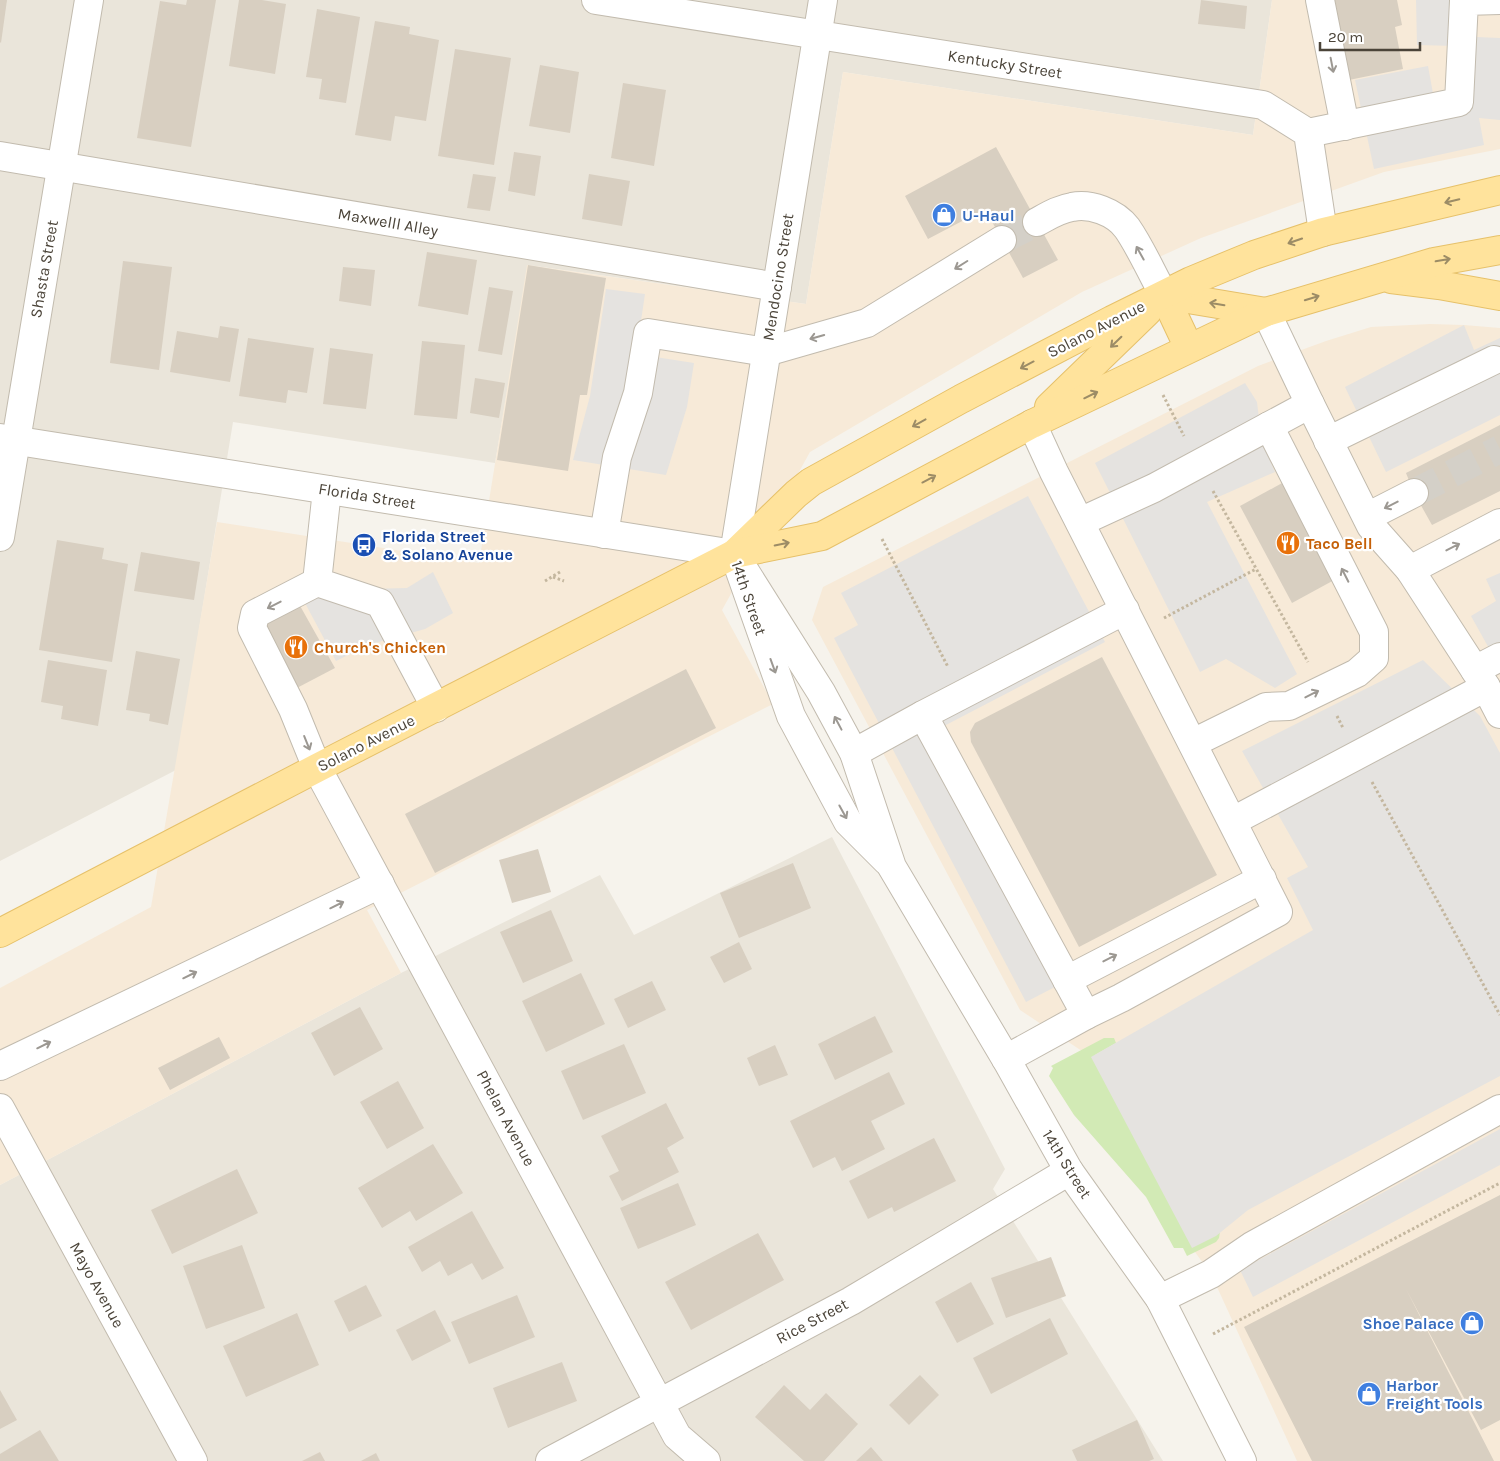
<svg xmlns="http://www.w3.org/2000/svg" width="1500" height="1461" viewBox="0 0 1500 1461" font-family="Karla,sans-serif">
<style>
.residential{fill:#eae5da}
.commercial{fill:#f7ead8}
.green{fill:#d2eab5}
.parking{fill:#e5e3e0}
.building{fill:#d8cfc1}
.lines{fill:none;stroke-linecap:round;stroke-linejoin:round}
.minor-tunnel{stroke:#d4d0c8;stroke-width:28;stroke-dasharray:28 14;stroke-linecap:butt}
.minor-casing{stroke:#c2bbae;stroke-width:30}
.major-casing{stroke:#e6c16a;stroke-width:30}
.path{stroke:#c4b79f;stroke-width:3;stroke-dasharray:2.5 2.5;stroke-linecap:butt}
.minor{stroke:#fff;stroke-width:28}
.major{stroke:#ffe39c;stroke-width:28}
.oneway{stroke:#9c9892}
.oneway2{stroke:#9c8c66}
.labels{text-anchor:middle;dominant-baseline:central;stroke-width:4.5;stroke-linejoin:round;paint-order:stroke}
.street-label{font-size:16px;fill:#4b4439;stroke:#fff}
.shop-label{font-size:16px;font-weight:bold;fill:#366cbe;stroke:#fff;text-anchor:start}
.transit-label{font-size:16px;font-weight:bold;fill:#164399;stroke:#fff;text-anchor:start}
.food-label{font-size:16px;font-weight:bold;fill:#c56008;stroke:#fff;text-anchor:start}
</style>
<rect width="100%" height="100%" fill="#f6f3ec"/>
<g class="residential">
<path d="M0,0H1272L1253,135L843,72L806,304L528,265L495,463L233,422L176,770L0,861Z"/>
<path d="M832,837L1005,1169L993,1189L1163,1461H0V1185L401,973L600,875L634,935Z"/>
</g>
<g class="commercial">
<path d="M1272,0H1500V149L1384,172L1201,238L1082,292L810,452L722,610L773,704L367,910L401,973L0,1185V988L151,907L217,522L479,563L527,265L806,304L843,72L1253,135Z"/>
<path d="M1430,324L1464,325L1500,328V1461H1297L1211,1274L1192,1248L1091,1057L1020,1010L812,620L823,587L1258,366L1326,341L1371,327Z"/>
</g>
<path class="green" d="M1104,1038H1114L1116,1043L1095,1055L1144,1141L1220,1232L1219,1238L1216,1242L1187,1256L1183,1248H1174L1146,1197L1074,1115L1049,1076L1053,1068L1051,1066Z"/>
<g class="parking">
<path d="M1416,0H1479L1476,37L1500,38V120L1479,118L1484,145L1374,169L1355,80L1428,66L1434,99L1453,93L1456,46L1417,45Z"/>
<path d="M606,289L645,294L636,354L694,363L687,407L666,475L573,460L590,396Z"/>
<path d="M1464,325L1474,350L1500,338V415L1386,472L1345,387Z"/>
<path d="M1245,383L1257,402L1262,443L1275,472L1207,502L1297,674L1275,688L1226,659L1200,672L1095,463Z"/>
<path d="M1028,496L1105,642L944,726L1076,976L1026,1002L834,638L858,625L841,593Z"/>
<path d="M433,572L453,613L425,629L368,645L336,661L305,603L325,590L407,588Z"/>
<path d="M1500,573V668L1471,616L1496,601L1486,579Z"/>
<path d="M1423,660L1480,716L1500,753V1076L1248,1210L1216,1236L1192,1248L1091,1057L1313,930L1287,878L1308,867L1242,751Z"/>
<path d="M1500,1129V1165L1253,1297L1240,1270Z"/>
</g>
<g class="building">
<path d="M0,0H7L1,43L0,42Z"/>
<path d="M187,0H216L191,147L137,138L160,1L186,5Z"/>
<path d="M239,0H262L286,4L275,74L229,66Z"/>
<path d="M1201,0L1247,6L1245,29L1198,24Z"/>
<path d="M1329,0H1397L1402,25L1395,27L1403,69L1344,81Z"/>
<path d="M317,9L360,17L346,103L319,99L322,79L306,77Z"/>
<path d="M375,21L410,27L409,34L439,40L426,121L395,116L391,141L355,135Z"/>
<path d="M455,49L511,58L494,165L438,156Z"/>
<path d="M540,65L579,72L570,133L529,126Z"/>
<path d="M623,83L666,90L654,166L611,158Z"/>
<path d="M996,147L1058,260L1023,278L985,209L928,239L905,196Z"/>
<path d="M514,152L541,156L535,196L508,191Z"/>
<path d="M473,174L496,177L490,211L467,208Z"/>
<path d="M589,174L630,181L622,226L582,219Z"/>
<path d="M427,252L477,260L468,315L418,306Z"/>
<path d="M123,261L172,267L159,370L110,363Z"/>
<path d="M528,265L606,278L587,395H580L568,471L497,460Z"/>
<path d="M343,267L375,270L371,306L339,301Z"/>
<path d="M489,287L513,291L502,355L478,351Z"/>
<path d="M220,326L239,329L230,382L170,372L177,331L218,338Z"/>
<path d="M248,338L314,348L307,393L288,390L286,403L239,396Z"/>
<path d="M422,341L465,345L457,419L414,415Z"/>
<path d="M330,348L373,354L366,409L323,404Z"/>
<path d="M475,378L505,383L499,418L470,413Z"/>
<path d="M1500,425V491L1432,525L1414,493L1406,473Z"/>
<path d="M1284,482L1336,579L1292,603L1240,506Z"/>
<path d="M57,540L104,548L102,559L128,564L112,662L39,650Z"/>
<path d="M141,552L200,562L194,600L134,591Z"/>
<path d="M299,604L335,668L293,690L258,627Z"/>
<path d="M136,651L180,659L168,725L149,721L150,714L126,710Z"/>
<path d="M1102,657L1217,875L1079,947L971,742L970,732L975,723Z"/>
<path d="M48,660L107,670L98,726L61,719L63,706L41,702Z"/>
<path d="M686,669L716,728L435,873L405,814Z"/>
<path d="M538,849L551,892L512,903L499,860Z"/>
<path d="M793,863L811,908L739,938L720,893Z"/>
<path d="M551,910L573,961L523,983L500,932Z"/>
<path d="M739,942L752,969L724,983L710,957Z"/>
<path d="M581,973L605,1024L546,1052L522,1001Z"/>
<path d="M652,981L666,1010L628,1028L614,999Z"/>
<path d="M360,1007L383,1049L334,1076L311,1033Z"/>
<path d="M875,1016L893,1052L835,1080L818,1044Z"/>
<path d="M219,1037L230,1058L170,1090L158,1068Z"/>
<path d="M624,1044L646,1093L583,1120L561,1071Z"/>
<path d="M775,1045L788,1075L759,1086L747,1058Z"/>
<path d="M889,1072L905,1104L871,1121L885,1149L842,1171L835,1157L813,1168L790,1121Z"/>
<path d="M398,1081L424,1128L387,1149L360,1102Z"/>
<path d="M666,1103L684,1138L667,1148L679,1172L622,1201L609,1176L619,1171L601,1136Z"/>
<path d="M934,1138L956,1181L894,1212L892,1207L868,1219L849,1181Z"/>
<path d="M433,1144L463,1193L416,1221L410,1211L382,1228L358,1188Z"/>
<path d="M237,1169L258,1213L172,1254L151,1210Z"/>
<path d="M678,1183L696,1225L638,1249L620,1208Z"/>
<path d="M1500,1195V1420L1481,1430L1406,1289L1494,1461H1312L1244,1327Z"/>
<path d="M472,1211L504,1268L482,1280L472,1263L448,1276L440,1261L422,1272L408,1247Z"/>
<path d="M758,1233L784,1280L691,1330L665,1282Z"/>
<path d="M242,1245L265,1308L206,1329L183,1266Z"/>
<path d="M1051,1257L1066,1296L1006,1318L991,1278Z"/>
<path d="M971,1282L994,1324L957,1343L935,1302Z"/>
<path d="M366,1285L382,1316L349,1332L334,1301Z"/>
<path d="M517,1295L535,1337L469,1364L451,1322Z"/>
<path d="M435,1310L451,1341L412,1361L396,1330Z"/>
<path d="M297,1313L319,1365L246,1397L223,1346Z"/>
<path d="M1050,1318L1068,1354L991,1394L973,1358Z"/>
<path d="M562,1362L577,1401L508,1428L493,1388Z"/>
<path d="M920,1375L939,1395L909,1425L889,1405Z"/>
<path d="M784,1385L810,1410L826,1393L858,1424L824,1461H804L755,1417Z"/>
<path d="M0,1390L17,1420L0,1429Z"/>
<path d="M1137,1420L1154,1459L1149,1461H1077L1072,1450Z"/>
<path d="M40,1430L59,1461H0V1454Z"/>
<path d="M871,1447L883,1461H856Z"/>
<path d="M320,1452L325,1461H302Z"/>
<path d="M376,1453L380,1461H361Z"/>
</g>
<g class="lines">
<g class="minor-tunnel">
<path d="M1002,240L1037,222"/>
<path d="M1414,493L1500,449"/>
</g>
<g class="minor-casing">
<g id="minor">
<path d="M596,0L1263,105L1308,133L1323,232"/>
<path d="M823,0L734,554L791,716L848,822L887,861"/>
<path d="M1320,0L1345,126"/>
<path d="M1308,133L1459,102L1464,1L1500,0"/>
<path d="M0,156L777,287"/>
<path d="M1037,222C1048,216 1059,209 1072,207C1090,203 1115,212 1127,228C1141,248 1152,274 1164,295"/>
<path d="M1266,312L1310,404L1371,526L1410,570L1486,687L1500,714"/>
<path d="M0,438L734,554"/>
<path d="M1328,441L1494,360"/>
<path d="M327,490L317,582L380,603L436,708"/>
<path d="M1367,517L1414,493"/>
<path d="M1080,522L1154,488L1310,404"/>
<path d="M604,534L617,457L638,393L648,333L766,352L867,323L1002,240"/>
<path d="M0,537L89,0"/>
<path d="M734,554L821,692L854,753L892,867L1006,1059L1069,1171L1160,1299L1242,1461"/>
<path d="M1410,570L1500,523"/>
<path d="M317,582L255,614L252,628L293,709L317,768L677,1436L706,1461"/>
<path d="M1475,670L1500,657"/>
<path d="M923,715L1086,1015"/>
<path d="M1193,743L1266,707L1289,706L1357,673L1374,658V632L1269,426"/>
<path d="M854,753L923,715L1125,610"/>
<path d="M1233,821L1486,687"/>
<path d="M1067,980L1262,879"/>
<path d="M1006,1059L1086,1015L1121,998L1278,912L1054,472L1032,424"/>
<path d="M0,1066L380,884"/>
<path d="M0,1108L193,1461"/>
<path d="M1160,1299L1211,1274L1252,1246L1500,1109"/>
<path d="M550,1461L851,1301L1069,1171"/>
</g>
</g>
<g class="major-casing">
<g id="major">
<path d="M1391,279L1439,285L1500,296"/>
<path d="M1164,295L1266,312"/>
<path d="M1164,295L1189,348"/>
<path d="M1049,407L1147,312"/>
<path d="M734,554L796,494L811,482L961,399L1112,320L1191,281L1254,255L1323,232L1500,190"/>
<path d="M0,933L317,768L734,554L822,536L1032,424L1266,312L1434,262L1500,250"/>
</g>
</g>
<g class="path">
<path d="M1163,395L1184,436"/>
<path d="M1213,491L1308,662"/>
<path d="M882,539L948,667"/>
<path d="M553,577L564,581"/>
<path d="M545,581L560,572"/>
<path d="M1164,618L1256,569"/>
<path d="M1337,716L1343,728"/>
<path d="M1372,782L1500,1015"/>
<path d="M1213,1334L1500,1183"/>
</g>
<use href="#minor" class="minor"/>
<use href="#major" class="major"/>
</g>
<defs><path id="oneway-shaft" d="M-6 0H5M1.5-3L5.5 0L1.5 3" fill="none" stroke-width="1.6" stroke-linecap="round" stroke-linejoin="round" transform="scale(1.25)"/></defs>
<g class="oneway">
<use href="#oneway-shaft" transform="translate(1332 65) rotate(79)"/>
<use href="#oneway-shaft" transform="translate(1140 253) rotate(-119)"/>
<use href="#oneway-shaft" transform="translate(961 265) rotate(148)"/>
<use href="#oneway-shaft" transform="translate(817 337) rotate(164)"/>
<use href="#oneway-shaft" transform="translate(1391 505) rotate(153)"/>
<use href="#oneway-shaft" transform="translate(1453 547) rotate(-27)"/>
<use href="#oneway-shaft" transform="translate(1345 575) rotate(-117)"/>
<use href="#oneway-shaft" transform="translate(274 605) rotate(153)"/>
<use href="#oneway-shaft" transform="translate(773 666) rotate(70)"/>
<use href="#oneway-shaft" transform="translate(1312 694) rotate(-27)"/>
<use href="#oneway-shaft" transform="translate(838 723) rotate(-118)"/>
<use href="#oneway-shaft" transform="translate(307 743) rotate(68)"/>
<use href="#oneway-shaft" transform="translate(843 812) rotate(61)"/>
<use href="#oneway-shaft" transform="translate(337 905) rotate(-26)"/>
<use href="#oneway-shaft" transform="translate(1110 958) rotate(-27)"/>
<use href="#oneway-shaft" transform="translate(190 975) rotate(-26)"/>
<use href="#oneway-shaft" transform="translate(44 1045) rotate(-26)"/>
</g>
<g class="oneway2">
<use href="#oneway-shaft" transform="translate(1452 201) rotate(167)"/>
<use href="#oneway-shaft" transform="translate(1295 241) rotate(161)"/>
<use href="#oneway-shaft" transform="translate(1443 260) rotate(-10)"/>
<use href="#oneway-shaft" transform="translate(1312 298) rotate(-17)"/>
<use href="#oneway-shaft" transform="translate(1217 304) rotate(-171)"/>
<use href="#oneway-shaft" transform="translate(1116 342) rotate(136)"/>
<use href="#oneway-shaft" transform="translate(1027 365) rotate(152)"/>
<use href="#oneway-shaft" transform="translate(1091 395) rotate(-26)"/>
<use href="#oneway-shaft" transform="translate(919 423) rotate(151)"/>
<use href="#oneway-shaft" transform="translate(929 479) rotate(-28)"/>
<use href="#oneway-shaft" transform="translate(782 544) rotate(-12)"/>
</g>
<defs>
<g id="shop-disc" transform="scale(1.25)"><circle r="9.5" fill="#3f7fe0" stroke="#fff"/><path d="M-5-2.5h2.3a2.7 3.5 0 0 1 5.4 0H5L5.5 6h-11ZM-1.5-2.5h3a1.5 2.3 0 0 0-3 0Z" fill="#fff"/></g>
<g id="restaurant-disc" transform="scale(1.25)"><circle r="9.5" fill="#e8710a" stroke="#fff"/><path d="M-5-6h1v4h1v-4h1v4h1v-4h1v5L-1.5 .5V6h-2V.5L-5-1ZM5-6V6H3V1.5H1.5Q1.5-4 5-6Z" fill="#fff"/></g>
<g id="bus-disc" transform="scale(1.25)"><circle r="9.5" fill="#1a4fb4" stroke="#fff"/><path d="M-5-6H5V4H4V6H2V4H-2V6H-4V4H-5ZM-3.5-4V0h7V-4ZM-3.5 1.2v1.5H-2V1.2ZM2 1.2v1.5H3.5V1.2Z" fill="#fff"/></g>
</defs>
<g fill-rule="evenodd">
<use href="#shop-disc" x="944" y="215"/>
<use href="#restaurant-disc" x="1288" y="543"/>
<use href="#bus-disc" x="364" y="545"/>
<use href="#restaurant-disc" x="296" y="647"/>
<use href="#shop-disc" x="1472" y="1323"/>
<use href="#shop-disc" x="1369" y="1394"/>
</g>
<g class="labels">
<g class="street-label">
<text transform="translate(1005 64) rotate(9)">Kentucky Street</text>
<text transform="translate(388 222) rotate(10)">Maxwelll Alley</text>
<text transform="translate(44 269) rotate(-80)">Shasta Street</text>
<text transform="translate(778 277) rotate(-81)">Mendocino Street</text>
<text transform="translate(1096 329) rotate(-27)">Solano Avenue</text>
<text transform="translate(367 496) rotate(9)">Florida Street</text>
<text transform="translate(749 598) rotate(71)">14th Street</text>
<text transform="translate(366 743) rotate(-27)">Solano Avenue</text>
<text transform="translate(506 1118) rotate(62)">Phelan Avenue</text>
<text transform="translate(1067 1164) rotate(58)">14th Street</text>
<text transform="translate(97 1285) rotate(61)">Mayo Avenue</text>
<text transform="translate(812 1321) rotate(-28)">Rice Street</text>
</g>
<g class="shop-label">
<text x="962" y="215">U-Haul</text>
<text x="1454" y="1323" text-anchor="end">Shoe Palace</text>
<text x="1386" y="1385">Harbor<tspan x="1386" dy="18">Freight Tools</tspan></text>
</g>
<g class="transit-label">
<text x="382" y="536">Florida Street<tspan x="382" dy="18">&amp; Solano Avenue</tspan></text>
</g>
<g class="food-label">
<text x="1306" y="543">Taco Bell</text>
<text x="314" y="647">Church's Chicken</text>
</g>
</g>
<path d="M1320 42v8h100v-8" fill="none" stroke="#4b4439" stroke-width="2.5"/>
<text x="1328" y="42" font-size="15" fill="#4b4439" stroke="#ffffff" stroke-width="4" paint-order="stroke">20 m</text>
</svg>
